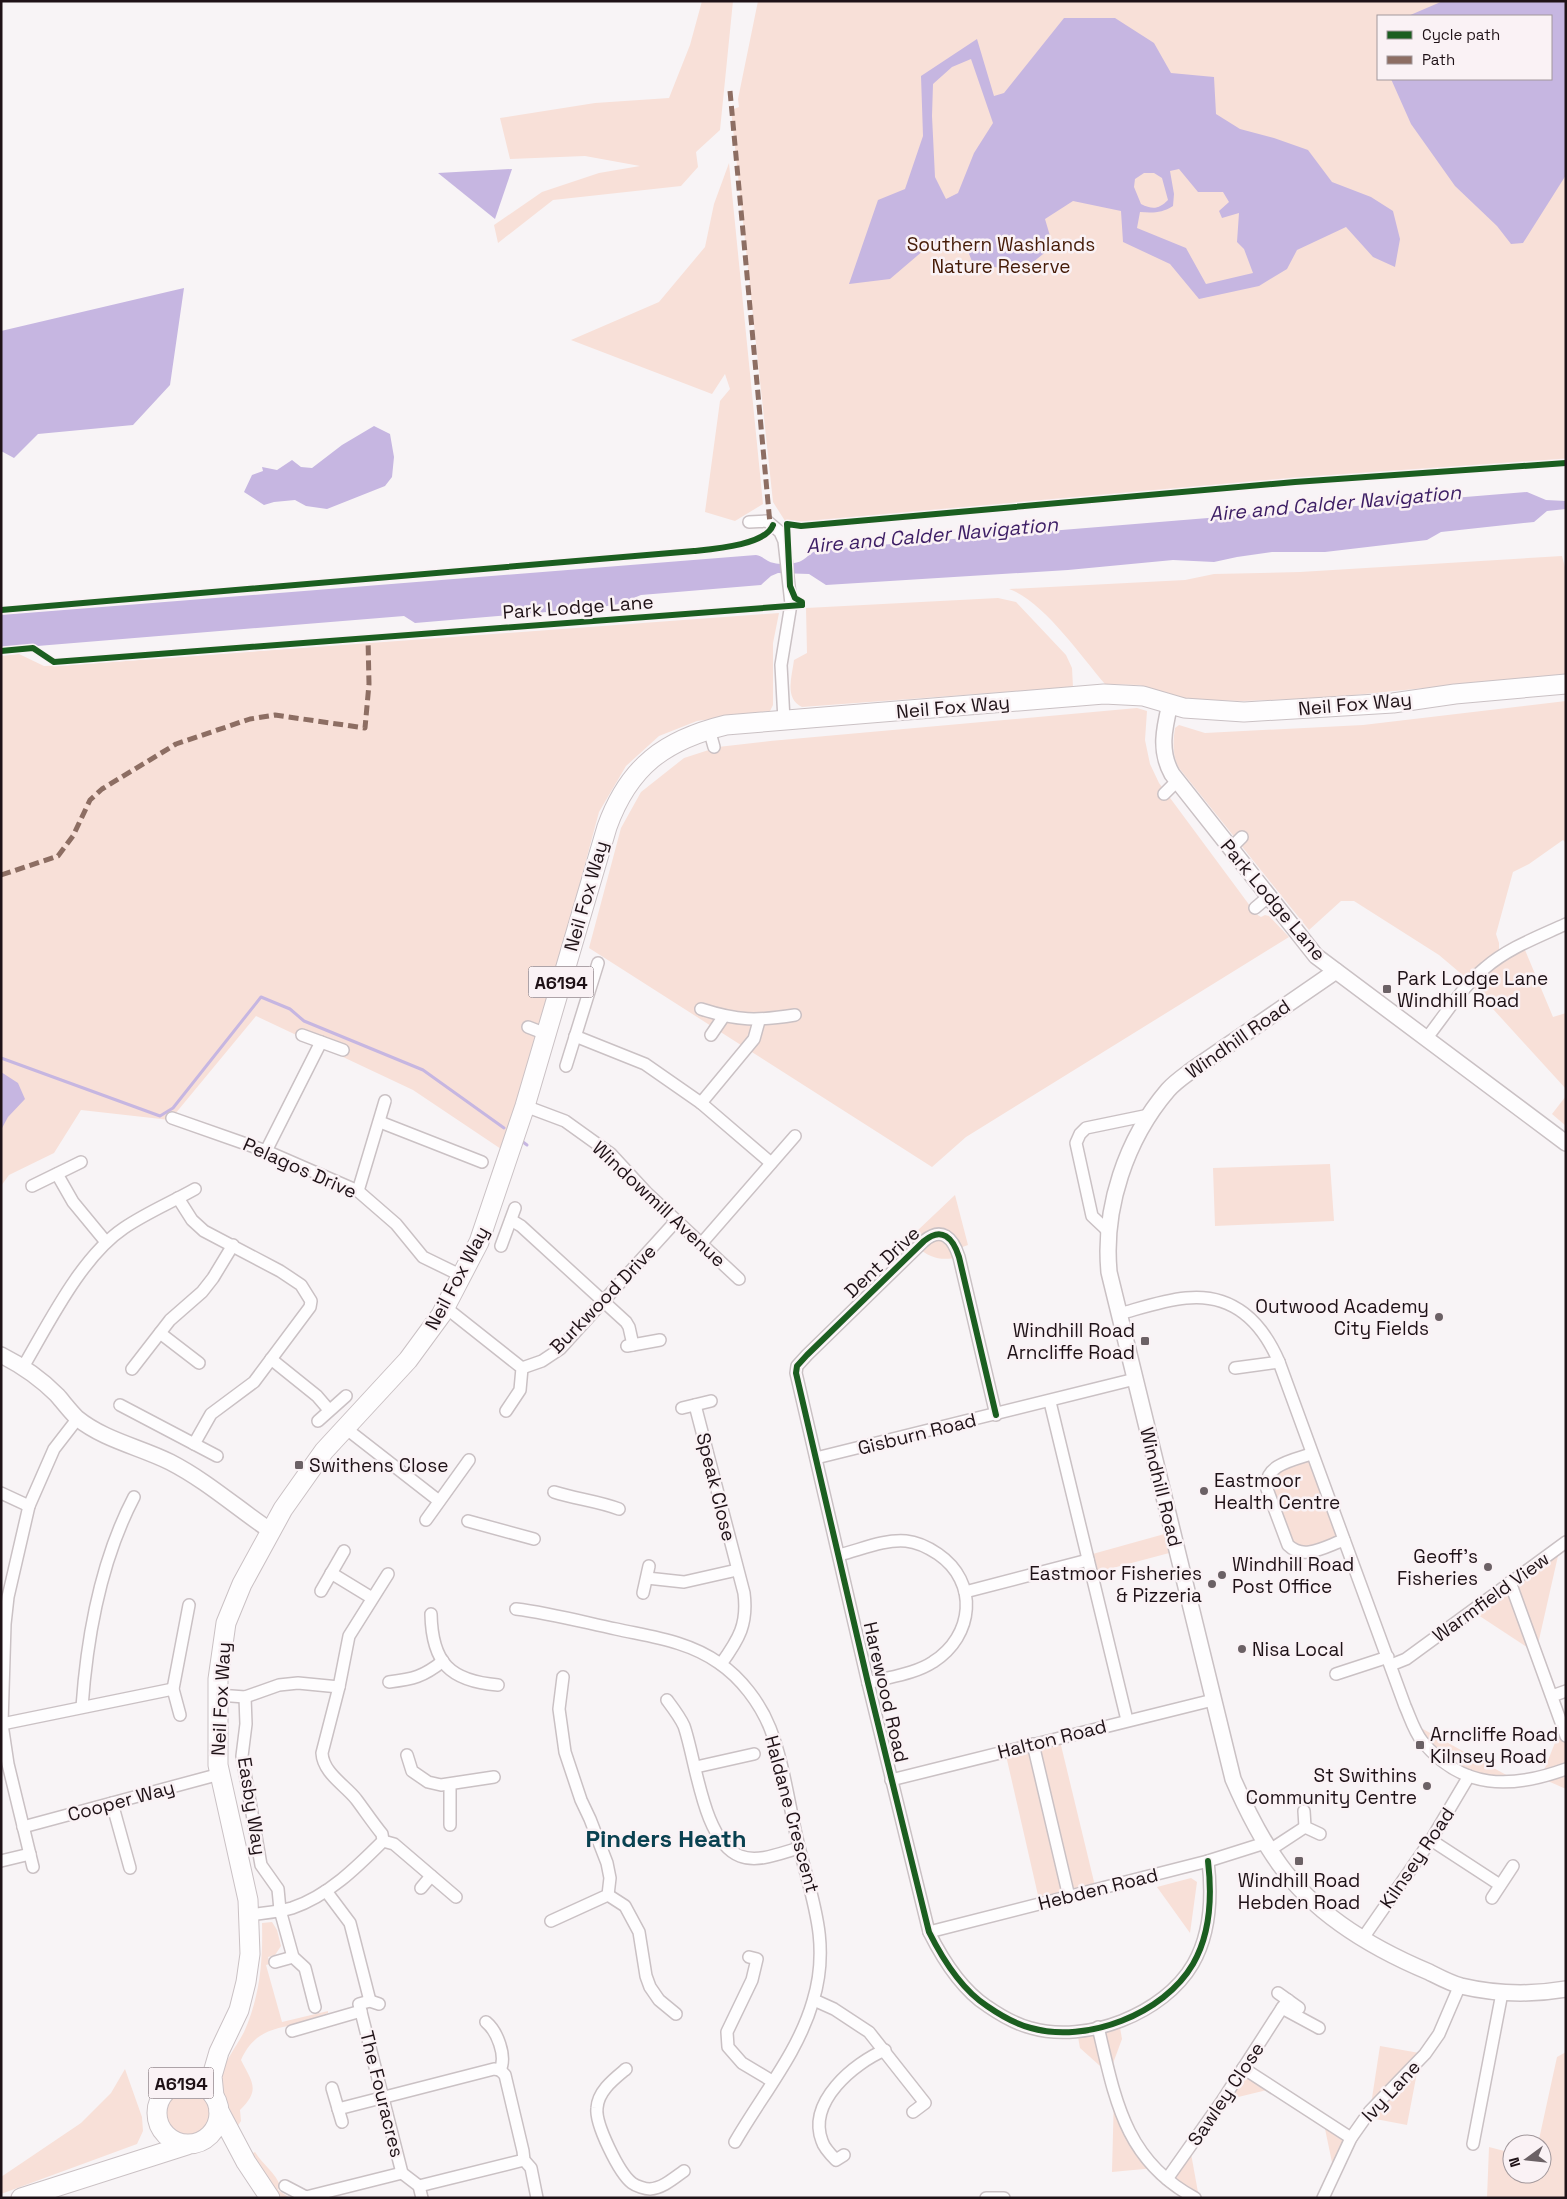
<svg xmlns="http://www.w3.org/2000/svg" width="1567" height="2199" viewBox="0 0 1567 2199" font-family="'Space Grotesk',sans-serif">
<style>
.green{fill:#f8e0d8;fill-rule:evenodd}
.water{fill:#c6b6e1;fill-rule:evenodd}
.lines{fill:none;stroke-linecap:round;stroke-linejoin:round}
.stream{stroke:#c6b6e1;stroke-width:3}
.minor-casing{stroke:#cac1c4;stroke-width:14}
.tertiary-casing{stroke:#cac1c4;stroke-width:18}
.primary-casing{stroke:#cac1c4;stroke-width:21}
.minor{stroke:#fefdfe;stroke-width:11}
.tertiary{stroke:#fefdfe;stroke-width:15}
.primary{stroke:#fefdfe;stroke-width:19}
.quiet{stroke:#8d6e63;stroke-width:5;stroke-dasharray:10 5;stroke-linecap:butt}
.cycleway-casing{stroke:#faf2f5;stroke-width:9}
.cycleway{stroke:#1b5e20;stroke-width:6}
.poi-dot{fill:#6b6165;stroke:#faf2f5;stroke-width:2}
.labels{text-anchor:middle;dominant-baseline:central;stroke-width:5;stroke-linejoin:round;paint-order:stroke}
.shield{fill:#faf2f5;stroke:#61555a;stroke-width:1}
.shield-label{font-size:18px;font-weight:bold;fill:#1f1217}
.park-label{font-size:19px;fill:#451b07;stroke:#faf2f5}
.street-label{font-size:19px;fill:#1f1217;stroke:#faf2f5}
.poi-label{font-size:19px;fill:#1f1217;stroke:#faf2f5;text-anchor:start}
.water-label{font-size:20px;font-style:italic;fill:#3d1e65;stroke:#faf2f5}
.district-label{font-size:24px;font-weight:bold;fill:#094150;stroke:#faf2f5}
</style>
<rect width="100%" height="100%" fill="#f8f4f6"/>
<g class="green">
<path d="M702,1H733L720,130L696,152L698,167L681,186L553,200L498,243L494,225L542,192L599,173L640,166L585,156L510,159L500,118L595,103L669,98L690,45Z"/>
<path d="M758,1H1566V463L1295,482L801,526L787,524L773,502L731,110L739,107L738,99ZM1378,16H1551V79H1378Z"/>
<path d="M729,163L763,504L735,521L705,512L720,401L730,389L725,374L712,394L571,340L659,302L705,247L714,204Z"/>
<path d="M1562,556L1566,571V674L1324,698L1243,701L1190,700L1139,685L1105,684C1080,655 1043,601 1009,589L1185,580L1214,574L1300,572Z"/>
<path d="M998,598L1016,602L1066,655L1072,668L1073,687L802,707C784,699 792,676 794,660L807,653L806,608Z"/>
<path d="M779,613L773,643V705L770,711L697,721L659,736L626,766L599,812L550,995L501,1149L413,1090L256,1016L170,1120L81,1110L54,1153L9,1175L1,1186V656L19,654L44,666L71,665Z"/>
<path d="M1566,701V843L1563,840L1529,864L1513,872L1496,934L1499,943V950L1465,977L1439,955L1354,901H1341L1309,930L1179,768C1172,755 1173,742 1175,728L1179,725L1205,733L1363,725Z"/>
<path d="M1137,708L1147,711L1145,740L1150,764L1159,783L1256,914L1261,917L1265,915L1269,916L1289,937L966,1137L932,1167L589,948L621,828L641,792L684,758L718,747L770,741Z"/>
<path d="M1525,950L1553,1017L1566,1013V1089L1472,986C1489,971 1505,959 1525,950Z"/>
<path d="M1566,1096V1126L1552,1114Z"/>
<path d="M1330,1164L1334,1221L1215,1226L1213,1168Z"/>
<path d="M955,1195L968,1245L957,1249L959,1257C943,1261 930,1259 918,1247L924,1241L916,1232Z"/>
<path d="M1311,1454L1344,1540L1298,1553L1267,1489L1269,1473Z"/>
<path d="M1168,1533L1173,1552L1094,1573L1089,1555Z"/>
<path d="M1560,1547L1536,1653L1472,1611Z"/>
<path d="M1412,1723L1519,1782L1453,1768Z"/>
<path d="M1562,1725L1566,1736V1789L1541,1778Z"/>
<path d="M1059,1737L1096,1890L1040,1904L1005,1751Z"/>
<path d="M1191,1878L1197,1882L1190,1933L1157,1887Z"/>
<path d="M272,1922L277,1930L281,1946L275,1955L268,1957L270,1964L266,1965L282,2022L328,2011V2013L311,2019L309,2022C279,2028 255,2028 241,2060C252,2082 261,2090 240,2110L241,2121L237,2127C232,2112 220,2092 222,2076C223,2063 238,2044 244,2032C260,1996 263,1962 262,1923Z"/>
<path d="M1119,2022L1122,2039L1109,2074L1080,2048L1077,2031Z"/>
<path d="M1380,2046L1425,2054L1419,2062L1407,2125L1365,2117L1370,2111Z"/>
<path d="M1566,2052V2198H1487L1489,2147L1512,2153V2174H1542V2144H1538L1557,2057Z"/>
<path d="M1243,2068L1275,2088L1222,2101Z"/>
<path d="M125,2069L142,2117L143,2131L137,2144L1,2194V2177L81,2123L111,2093Z"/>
<circle cx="188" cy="2114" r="25"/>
<path d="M1114,2095L1155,2168L1112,2172Z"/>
<path d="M1323,2119L1351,2138L1334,2172Z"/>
<path d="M1190,2148L1199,2198L1167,2179Z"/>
<path d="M255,2152C263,2165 276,2173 280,2186L278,2190L290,2198H282L251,2154Z"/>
</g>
<g class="water">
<path d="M1443,1H1566V175L1523,243L1511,244L1497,226L1455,186L1411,124L1391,79H1551V16H1408Z"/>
<path d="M1064,18H1115L1154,43L1171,73L1214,77L1216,114L1240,129L1274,138L1308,150L1332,182L1371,197L1393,211L1400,239L1395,267L1373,257L1346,227L1297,250L1287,269L1259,286L1199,299L1170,264L1123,242L1121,211L1073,201L1045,219L1053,246L1022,271L973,264L966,246L931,244L890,279L849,284L878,200L905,189L923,136L921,76L977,39L994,96L1004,93ZM971,59L993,123L974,153L958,193L946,199L935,177L932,116L933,84L952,67ZM1179,169L1198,192H1223L1229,202L1219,211L1222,218L1239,213L1237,242L1244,249L1253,273L1206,284L1186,248L1137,228L1140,212C1153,213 1162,213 1173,206L1174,194L1170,171ZM1144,173H1154L1162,178L1168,200C1159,209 1153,210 1141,204L1134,187L1135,179Z"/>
<path d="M512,169L495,219L438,173Z"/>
<path d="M184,288L170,385L133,425L38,434L14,458L1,451V331Z"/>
<path d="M374,426L390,434L394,457L392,477L385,486L327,509L306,506L295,500L274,502L264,505L244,492L252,475L263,471L262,467L277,470L292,460L301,467L312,468L342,445Z"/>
<path d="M1527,492L1546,500L1566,501V509L1547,511L1534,522L1441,532L1427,540L1325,552H1272L1237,557L1214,562L1173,560L1068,570L826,585L809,574L778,573L771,576L761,585L641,595L619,604L595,608L415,623L404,616L1,649V615L756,555C763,556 767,562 774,563C781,565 795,564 801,561C808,557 811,552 818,550Z"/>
<path d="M1,1072L18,1083L25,1099L8,1117L1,1130Z"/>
</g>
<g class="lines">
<g class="stream">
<path d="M1,1058L160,1116L173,1108L261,997L290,1009L304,1021L423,1070L504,1128"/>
<path d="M523,1142L527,1145"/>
</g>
<g class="minor-casing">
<g id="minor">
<path d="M749,522L767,521L780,532L784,541L791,604L781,665L784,720"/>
<path d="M709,729L714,747"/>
<path d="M1164,794L1177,781"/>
<path d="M1230,849L1242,837"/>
<path d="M1255,908L1268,897"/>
<path d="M701,1009C738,1021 757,1021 795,1015"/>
<path d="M528,1027L546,1034"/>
<path d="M302,1035L343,1050"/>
<path d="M711,1035L724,1016"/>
<path d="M575,1036L645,1064L701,1103L771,1163"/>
<path d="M1426,1039C1445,1015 1462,987 1485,968C1508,948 1538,937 1566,924"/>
<path d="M566,1066L598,963"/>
<path d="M701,1103L754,1039L759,1021"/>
<path d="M525,1106L565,1121L611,1154L646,1192L739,1279"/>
<path d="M172,1118L266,1151L358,1191L396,1224L423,1257L462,1276"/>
<path d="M380,1122L482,1162"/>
<path d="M266,1151L321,1042"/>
<path d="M57,1174L73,1202L106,1242"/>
<path d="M32,1186L81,1162"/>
<path d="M358,1191L385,1101"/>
<path d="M178,1198L192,1220L204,1231L280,1271L301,1285L311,1301L310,1307L254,1382L211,1414L194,1444"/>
<path d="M511,1220L521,1226L626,1322L629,1327L633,1345"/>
<path d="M1109,1232L1092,1216L1076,1143L1080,1134L1086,1128L1149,1115"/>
<path d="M701,1244L795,1136"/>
<path d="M501,1246L515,1208"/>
<path d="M445,1307L522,1368L520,1390L506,1411"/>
<path d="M1119,1314C1141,1308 1164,1300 1186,1298C1233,1293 1262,1322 1279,1362L1405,1706C1410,1717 1414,1731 1422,1741C1462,1790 1511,1789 1566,1769"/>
<path d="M160,1333L199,1363"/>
<path d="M627,1346L660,1340"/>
<path d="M271,1359L317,1396L329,1410"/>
<path d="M23,1367C49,1323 81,1257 124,1228C146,1213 172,1202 195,1189"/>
<path d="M522,1368L542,1361L560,1349L676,1221"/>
<path d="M1235,1368L1279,1362"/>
<path d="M132,1369L170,1320L202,1292L213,1278L233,1245"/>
<path d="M1050,1402L1127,1720"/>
<path d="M120,1405L217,1456"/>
<path d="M695,1405L744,1593C748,1624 739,1639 721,1664"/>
<path d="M682,1408L711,1401"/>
<path d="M996,1415L959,1257C953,1238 942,1226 924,1241L807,1355L797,1366L796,1373L868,1683L929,1932C943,1960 961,1989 987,2006C1000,2015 1015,2024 1031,2028C1086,2044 1164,2014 1193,1964C1211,1933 1212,1895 1208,1861"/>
<path d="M318,1421L346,1396"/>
<path d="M344,1427L439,1501"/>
<path d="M1311,1454C1293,1460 1263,1465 1267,1489L1288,1545C1304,1561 1326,1546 1344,1540"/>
<path d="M816,1458L1135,1379"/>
<path d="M554,1492C576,1499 598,1501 619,1509"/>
<path d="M1,1493L29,1506"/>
<path d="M426,1520L469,1460"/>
<path d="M468,1521L534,1539"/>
<path d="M839,1555C860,1550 884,1539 906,1541C917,1542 929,1548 938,1554C979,1582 974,1636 933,1662C915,1674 888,1677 868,1683"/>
<path d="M331,1573L372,1598"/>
<path d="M647,1578L684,1582L737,1570"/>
<path d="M1510,1582L1566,1736"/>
<path d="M321,1591L344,1551"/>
<path d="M965,1592L1088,1560"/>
<path d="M643,1593L649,1566"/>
<path d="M516,1609C549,1613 583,1622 616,1629C652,1637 688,1641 719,1663C741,1678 760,1703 770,1728C783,1761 788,1799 796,1834C809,1893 832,1939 813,2001C798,2053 762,2095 735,2142"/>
<path d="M431,1614C432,1663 450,1681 498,1685"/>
<path d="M1391,1665L1406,1659L1566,1542"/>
<path d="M1336,1674L1388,1657"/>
<path d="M389,1682C413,1679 423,1677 443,1661"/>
<path d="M339,1687L349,1636L388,1574"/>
<path d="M218,1695L245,1697L279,1685L298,1683L339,1687L322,1753C323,1773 345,1785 356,1799C365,1811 373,1823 382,1834L383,1841C357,1867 328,1896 292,1908C279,1912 263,1913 249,1915"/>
<path d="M1552,1696L1566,1691"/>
<path d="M245,1697L246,1724L242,1756L261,1865L278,1889L280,1910L293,1957L305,1968L315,2007"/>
<path d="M667,1700C673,1708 680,1717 684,1726C696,1760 703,1842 740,1856C758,1863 781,1853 799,1848"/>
<path d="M82,1707C87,1636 101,1560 134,1497"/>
<path d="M180,1715L173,1689L189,1605"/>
<path d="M2,1724L173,1689"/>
<path d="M1033,1744L1069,1897"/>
<path d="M407,1755L412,1771L428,1782L441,1785L494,1777"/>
<path d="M696,1767L754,1754"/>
<path d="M891,1780L1213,1700"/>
<path d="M112,1803L130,1868"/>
<path d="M1304,1811L1305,1827L1320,1834"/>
<path d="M450,1825V1785"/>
<path d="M23,1827L220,1774"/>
<path d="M1431,1840L1500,1885"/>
<path d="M383,1841L394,1844L456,1897"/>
<path d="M1270,1850L1305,1827"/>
<path d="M1,1861L30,1854"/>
<path d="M33,1867L8,1764L2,1724L5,1624L8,1597L29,1506L54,1449L78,1418"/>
<path d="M421,1888L431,1876"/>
<path d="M326,1891L350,1923L370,2001"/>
<path d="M608,1895L625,1906L639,1932L646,1976L650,1987L659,2000L676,2014"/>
<path d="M1492,1898L1513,1866"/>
<path d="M551,1921L608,1895L610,1878L607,1863L590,1819L581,1800L565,1752L559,1709L563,1677"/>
<path d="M929,1932L1208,1861L1265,1843"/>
<path d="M1363,1938L1431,1840L1469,1776"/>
<path d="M749,1957L757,1959L752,1980L727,2032L728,2047L742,2063L772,2081"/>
<path d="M275,1962L293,1957"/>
<path d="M1278,1993L1299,2008"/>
<path d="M814,2000L834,2009L869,2032L925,2103L913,2112"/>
<path d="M1288,2000L1282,2008L1319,2028"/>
<path d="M379,2004L370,2001L359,2004L402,2173L419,2186L422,2198"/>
<path d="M486,2022C497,2031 507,2056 500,2070"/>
<path d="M1098,2027C1115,2098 1124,2160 1195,2198"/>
<path d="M292,2031L361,2011"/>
<path d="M1243,2068L1351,2138"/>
<path d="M626,2069C614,2079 598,2091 597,2108C595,2124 619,2173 632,2183C636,2186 645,2189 650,2189C663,2188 674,2178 684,2171"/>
<path d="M500,2070L505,2075L523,2151L524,2160L531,2168L537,2198"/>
<path d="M332,2088L342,2122"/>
<path d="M338,2109L494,2069L500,2070"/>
<path d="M1473,2144L1502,1993"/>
<path d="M844,2155L836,2160C831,2155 824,2148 822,2141C807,2102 854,2063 885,2050"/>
<path d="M1167,2179L1222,2101L1282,2008"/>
<path d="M285,2186L306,2197L402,2173"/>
<path d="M419,2186L524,2160"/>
<path d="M986,2198H1004"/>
<path d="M1323,2198L1351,2138L1370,2111L1425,2054L1439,2034L1460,1985"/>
</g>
</g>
<g class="tertiary-casing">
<g id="tertiary">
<path d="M1170,704C1164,729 1159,751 1172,774L1316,956L1566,1143"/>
<path d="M1336,971L1192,1070C1184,1076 1175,1082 1168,1090C1126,1139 1103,1208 1109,1272L1233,1779C1246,1809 1261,1839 1280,1865C1316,1915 1374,1949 1429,1972C1439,1977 1450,1983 1461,1986C1495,1994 1531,1995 1566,1989"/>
<path d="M1,1355C21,1365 41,1379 57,1395C64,1403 70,1411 77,1418C104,1440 140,1447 170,1462C207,1481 238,1509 271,1531"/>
</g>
</g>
<g class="primary-casing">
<g id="primary">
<circle cx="188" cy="2113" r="31"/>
<path d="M214,2096L212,2076L219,2052L239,2010L246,1982L250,1954L248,1900L218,1765V1679L226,1623L242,1584L283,1509L324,1451L408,1360L441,1315L479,1242L525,1106L607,827C629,766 665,740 726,725L1104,694L1143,696L1184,708L1244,712L1393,703L1455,694L1566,684"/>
<path d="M219,2111L246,2162L270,2198"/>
<path d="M21,2198L187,2145"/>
</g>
</g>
<use href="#minor" class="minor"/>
<use href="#tertiary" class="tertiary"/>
<use href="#primary" class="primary"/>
<g class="quiet">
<path d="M730,91L770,524"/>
<path d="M1,875L58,856L73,836L90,800L102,789L176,744L250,719L275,715L365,728L369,684L368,638"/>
</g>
<g class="cycleway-casing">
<g id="cycleway">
<path d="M802,605V602L795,598L790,586L787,524L801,526L1295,482L1566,463"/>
<path d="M1,610L694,551C714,549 766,545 773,525"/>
<path d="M1,651L33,648L54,662L802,605"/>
<path d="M996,1415L959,1257C953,1238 942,1226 924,1241L807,1355L797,1366L796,1373L868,1683L929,1932C943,1960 961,1989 987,2006C1000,2015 1015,2024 1031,2028C1086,2044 1164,2014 1193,1964C1211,1933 1212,1895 1208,1861"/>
</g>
</g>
<use href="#cycleway" class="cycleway"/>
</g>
<g class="poi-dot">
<rect x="1382" y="984" width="10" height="10" rx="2.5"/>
<circle cx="1439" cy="1317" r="5"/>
<rect x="1140" y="1336" width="10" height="10" rx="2.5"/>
<rect x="294" y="1460" width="10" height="10" rx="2.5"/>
<circle cx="1204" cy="1491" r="5"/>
<circle cx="1488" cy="1567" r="5"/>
<circle cx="1222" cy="1575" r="5"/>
<circle cx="1212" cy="1584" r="5"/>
<circle cx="1242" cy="1649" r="5"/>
<rect x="1415" y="1740" width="10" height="10" rx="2.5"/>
<circle cx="1427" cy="1786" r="5"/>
<rect x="1294" y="1856" width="10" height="10" rx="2.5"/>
</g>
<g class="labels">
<g class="shield">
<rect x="528.5" y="966.5" width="65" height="31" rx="4"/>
<rect x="148.5" y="2067.5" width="65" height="31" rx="4"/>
</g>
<g class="shield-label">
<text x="561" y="982">A6194</text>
<text x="181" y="2083">A6194</text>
</g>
<g class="park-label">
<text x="1001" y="244">Southern Washlands<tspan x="1001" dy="22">Nature Reserve</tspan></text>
</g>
<g class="street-label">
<text transform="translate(578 607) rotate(-4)">Park Lodge Lane</text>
<text transform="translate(1355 704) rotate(-5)">Neil Fox Way</text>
<text transform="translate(953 707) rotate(-5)">Neil Fox Way</text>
<text transform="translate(586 896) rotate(-74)">Neil Fox Way</text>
<text transform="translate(1273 900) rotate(50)">Park Lodge Lane</text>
<text transform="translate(1238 1039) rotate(-35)">Windhill Road</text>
<text transform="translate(300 1168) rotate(24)">Pelagos Drive</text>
<text transform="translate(659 1204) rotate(43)">Windowmill Avenue</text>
<text transform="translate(882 1262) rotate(-43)">Dent Drive</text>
<text transform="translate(457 1278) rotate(-62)">Neil Fox Way</text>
<text transform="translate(603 1299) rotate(-46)">Burkwood Drive</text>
<text transform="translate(917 1434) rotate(-14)">Gisburn Road</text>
<text transform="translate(716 1487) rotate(76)">Speak Close</text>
<text transform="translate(1161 1487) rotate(76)">Windhill Road</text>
<text transform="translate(1491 1597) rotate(-36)">Warmfield View</text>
<text transform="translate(886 1692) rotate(77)">Harewood Road</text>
<text transform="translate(221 1699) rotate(-87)">Neil Fox Way</text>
<text transform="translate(1052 1739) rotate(-14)">Halton Road</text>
<text transform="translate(121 1801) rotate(-15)">Cooper Way</text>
<text transform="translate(252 1806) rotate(81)">Easby Way</text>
<text transform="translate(792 1814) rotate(75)">Haldane Crescent</text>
<text transform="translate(1417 1858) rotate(-56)">Kilnsey Road</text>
<text transform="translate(1098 1889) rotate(-14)">Hebden Road</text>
<text transform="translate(1391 2091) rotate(-47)">Ivy Lane</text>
<text transform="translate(382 2094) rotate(76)">The Fouracres</text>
<text transform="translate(1226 2094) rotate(-56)">Sawley Close</text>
</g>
<g class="poi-label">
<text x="1397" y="978">Park Lodge Lane<tspan x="1397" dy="22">Windhill Road</tspan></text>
<text x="1429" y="1306" text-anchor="end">Outwood Academy<tspan x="1429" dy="22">City Fields</tspan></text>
<text x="1135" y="1330" text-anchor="end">Windhill Road<tspan x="1135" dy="22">Arncliffe Road</tspan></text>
<text x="309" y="1465">Swithens Close</text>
<text x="1214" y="1480">Eastmoor<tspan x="1214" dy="22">Health Centre</tspan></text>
<text x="1478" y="1556" text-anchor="end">Geoff's<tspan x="1478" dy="22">Fisheries</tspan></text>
<text x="1232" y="1564">Windhill Road<tspan x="1232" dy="22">Post Office</tspan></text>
<text x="1202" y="1573" text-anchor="end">Eastmoor Fisheries<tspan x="1202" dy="22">&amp; Pizzeria</tspan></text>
<text x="1252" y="1649">Nisa Local</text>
<text x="1430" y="1734">Arncliffe Road<tspan x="1430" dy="22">Kilnsey Road</tspan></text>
<text x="1417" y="1775" text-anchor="end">St Swithins<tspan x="1417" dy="22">Community Centre</tspan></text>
<text x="1299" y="1880" text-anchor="middle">Windhill Road<tspan x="1299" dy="22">Hebden Road</tspan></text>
</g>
<g class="water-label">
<text transform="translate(1335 503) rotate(-5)">Aire and Calder Navigation</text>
<text transform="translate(932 535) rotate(-5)">Aire and Calder Navigation</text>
</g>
<g class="district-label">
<text x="666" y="1838">Pinders Heath</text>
</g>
</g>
<rect width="1567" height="2199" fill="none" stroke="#1f1217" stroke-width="5"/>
<rect x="1377" y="15" width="175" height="65" fill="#faf2f5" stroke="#a2989c"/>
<rect x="1387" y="31" width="25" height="8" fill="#1b5e20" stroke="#a2989c"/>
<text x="1422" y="40" font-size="15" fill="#1f1217">Cycle path</text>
<rect x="1387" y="56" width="25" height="8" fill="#8d6e63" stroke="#a2989c"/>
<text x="1422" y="65" font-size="15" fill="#1f1217">Path</text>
<g transform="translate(1527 2159) rotate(255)"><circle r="24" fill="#faf2f5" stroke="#a2989c"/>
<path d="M0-4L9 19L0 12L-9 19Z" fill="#6b6165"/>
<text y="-8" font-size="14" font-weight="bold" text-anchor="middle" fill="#1f1217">N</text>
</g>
</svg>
